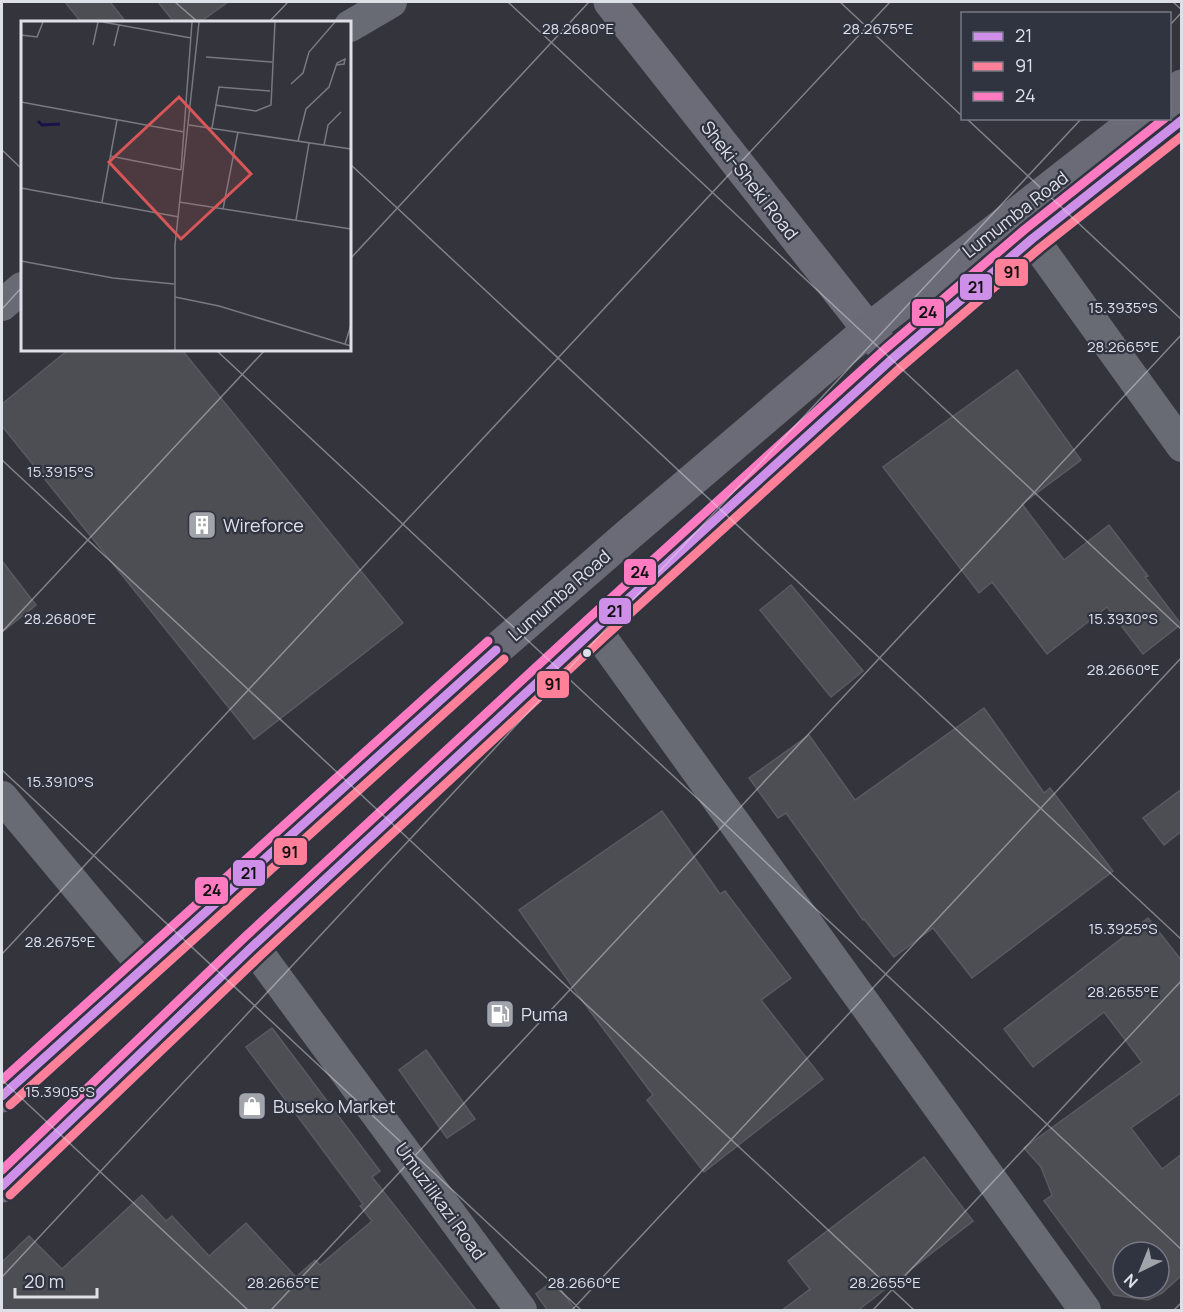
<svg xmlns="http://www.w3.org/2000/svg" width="1183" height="1312" viewBox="0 0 1183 1312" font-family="Manrope,sans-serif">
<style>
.building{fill:#4c4e53;stroke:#5a5b60;stroke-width:1.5;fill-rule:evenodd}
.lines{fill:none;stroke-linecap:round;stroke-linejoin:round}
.street{stroke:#696b74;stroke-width:32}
.secondary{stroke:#6b6c78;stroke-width:33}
.primary{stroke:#6a6b77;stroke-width:33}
.bus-1-casing{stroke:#303340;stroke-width:14}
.bus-2-casing{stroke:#303340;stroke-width:14}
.bus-3-casing{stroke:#303340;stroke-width:14}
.bus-1{stroke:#ce8fe9;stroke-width:9}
.bus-2{stroke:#ff8098;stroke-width:9}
.bus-3{stroke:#fe7ac1;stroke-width:9}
.ticks{fill:none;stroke:#dee0e8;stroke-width:1.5;stroke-opacity:0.45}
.bus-dot{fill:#dee0e8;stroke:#303340;stroke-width:2}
.labels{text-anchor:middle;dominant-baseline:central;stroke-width:4.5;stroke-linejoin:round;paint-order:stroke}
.street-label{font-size:18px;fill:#dee0e8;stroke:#303340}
.poi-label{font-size:18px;fill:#dee0e8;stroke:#303340;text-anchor:start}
.inset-river{fill:none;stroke:#161348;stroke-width:3}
.inset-road{fill:none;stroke:#787981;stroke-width:1.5}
.view{fill:#d85658;fill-opacity:0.15;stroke:#d85658;stroke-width:3}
.inset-edge{fill:none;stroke:#dee0e8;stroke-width:3}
.ticks-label{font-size:15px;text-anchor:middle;fill:#dee0e8;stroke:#303340;stroke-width:4.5;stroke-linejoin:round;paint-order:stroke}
.line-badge{stroke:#303340;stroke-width:2}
.pale-badge-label{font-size:16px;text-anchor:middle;font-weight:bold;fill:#111}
</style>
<rect width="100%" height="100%" fill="#34353c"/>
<g class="building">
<path d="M65,2H110L126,22H81Z"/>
<path d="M158,2H228L200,22H174Z"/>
<path d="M68,350H182L403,623L254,739L2,426V404Z"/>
<path d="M1017,370L1081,460L1022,504L1064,560L1109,525L1148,576L1145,577L1181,624L1143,654L1107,607L1047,654L992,582L979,593L883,467Z"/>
<path d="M2,561L36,605L2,632Z"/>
<path d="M791,585L863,671L831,697L760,610Z"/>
<path d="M984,708L1044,793L1050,788L1113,871L972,978L933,928L894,957L864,919L863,920L786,813L778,818L749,778L809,735L855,800Z"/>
<path d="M1182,789V831L1164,845L1143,818Z"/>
<path d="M662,811L720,894L725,891L791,978L761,1000L823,1079L704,1172L647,1100L653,1095L581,999L519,910Z"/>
<path d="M1148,918L1182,961V1092L1131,1128L1162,1169L1182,1154V1275L1162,1293L1148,1300L1114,1295L1044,1201L1052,1195L1041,1167L1024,1148L1142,1062L1104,1012L1033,1067L1004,1029ZM1123,1252H1159V1288H1123Z"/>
<path d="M272,1028L380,1171L372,1177L477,1311H2V1262L29,1236L62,1269L142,1195L166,1221L172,1216L209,1256L246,1223L296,1277L315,1260L320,1265L372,1221L360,1206L363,1204L246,1047Z"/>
<path d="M426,1050L475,1119L447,1138L399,1070Z"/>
<path d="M924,1157L973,1221L857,1311H781L810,1289L788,1261Z"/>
<path d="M554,1280L576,1311H548L536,1294Z"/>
</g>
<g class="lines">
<g class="street">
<path d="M350,26L391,2"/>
<path d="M1017,217L1182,446"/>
<path d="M2,305L22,288"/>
<path d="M595,629L1085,1310"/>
<path d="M2,797L144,967"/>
<path d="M253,946L521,1310"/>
</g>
<path class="secondary" d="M610,2L892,359"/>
<g class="primary">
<path d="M1170,95L1182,86"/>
<path d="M2,1096L490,655L628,535L868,330L1139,118"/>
<path d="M2,1186L253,946L595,629L892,359L1032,239L1182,120"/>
</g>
<g class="bus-1-casing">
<g id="bus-1">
<path d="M2,1096L496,650"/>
<path d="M2,1186L253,946L595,629L892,359L1032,239L1182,120"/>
</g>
</g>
<g class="bus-2-casing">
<g id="bus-2">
<path d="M10,1105L504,659"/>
<path d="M10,1195L261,955L603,638L900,368L1040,248L1182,136"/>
</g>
</g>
<g class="bus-3-casing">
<g id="bus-3">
<path d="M2,1080L488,641"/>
<path d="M2,1170L245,937L587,620L884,350L1024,230L1165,118"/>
</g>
</g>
<use href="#bus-1" class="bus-1"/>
<use href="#bus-2" class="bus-2"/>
<use href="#bus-3" class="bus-3"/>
</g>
<path class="ticks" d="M175,2L198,22M508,2L1182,630M840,2L962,116M1173,2L1182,10M269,22L288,2M1170,25L1182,12M966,118L1182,320M2,150L22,169M350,164L1182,940M350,259L589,2M2,309L22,287M216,350L1182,1250M2,460L914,1310M2,632L265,350M2,770L581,1310M2,954L890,2M2,1080L248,1310M2,1277L1082,118M271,1310L1182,334M572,1310L1182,657M873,1310L1182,980M1174,1310L1182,1302"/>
<defs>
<g id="building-square" transform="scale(1.5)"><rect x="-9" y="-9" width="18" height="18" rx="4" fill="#a2a4ac" stroke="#303340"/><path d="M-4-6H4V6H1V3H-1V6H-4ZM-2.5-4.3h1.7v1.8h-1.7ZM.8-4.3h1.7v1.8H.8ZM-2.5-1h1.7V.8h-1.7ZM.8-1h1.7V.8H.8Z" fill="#fff"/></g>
<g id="fuel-square" transform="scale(1.5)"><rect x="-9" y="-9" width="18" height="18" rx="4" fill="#a2a4ac" stroke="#303340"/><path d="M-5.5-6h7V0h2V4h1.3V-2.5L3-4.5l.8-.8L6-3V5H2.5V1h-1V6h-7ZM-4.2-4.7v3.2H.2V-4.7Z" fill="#fff"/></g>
<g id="shop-square" transform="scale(1.5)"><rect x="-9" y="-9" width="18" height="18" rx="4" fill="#a2a4ac" stroke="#303340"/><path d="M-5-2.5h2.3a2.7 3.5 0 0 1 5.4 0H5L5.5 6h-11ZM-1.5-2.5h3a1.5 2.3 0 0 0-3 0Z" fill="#fff"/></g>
</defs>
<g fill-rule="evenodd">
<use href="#building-square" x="202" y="525"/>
<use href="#fuel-square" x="500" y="1014"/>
<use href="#shop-square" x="252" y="1106"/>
</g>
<circle class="bus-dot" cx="587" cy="653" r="5"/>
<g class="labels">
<g class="street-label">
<text transform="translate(750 180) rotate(52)">Sheki-Sheki Road</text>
<text transform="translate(1015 214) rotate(-38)">Lumumba Road</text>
<text transform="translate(559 595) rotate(-41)">Lumumba Road</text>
<text transform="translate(441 1201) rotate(54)">Umuzilikazi Road</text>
</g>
<g class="poi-label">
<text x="223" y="525">Wireforce</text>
<text x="521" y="1014">Puma</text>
<text x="273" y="1106">Buseko Market</text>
</g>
</g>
<g transform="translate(21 21)">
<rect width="330" height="330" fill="#34353c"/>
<path class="inset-river" d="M17,100L21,104L39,103"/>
<path class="inset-road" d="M82,1L170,17M0,14L16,16L22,1M72,24L77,1M93,25L98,4M185,36L251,41M270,63L282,52L288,31L314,1M0,81L163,111M194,84L235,90L250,84L254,1M168,104L330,128M191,107L198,66L249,70M277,120L285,88L308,66L316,42L324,38L323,43L315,44M303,124L307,104L320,91M89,135L160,149M160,149L171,1M0,167L158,196M81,181L96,99M158,181L330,208M202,188L217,111M275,199L288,122M0,240L92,257L153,263M154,276L198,285L330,325M324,323L330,304M154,329V224L178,1"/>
<path class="view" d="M158,76L230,153L160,218L88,141Z"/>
<rect width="330" height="330" class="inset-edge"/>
</g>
<g class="ticks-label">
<text x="578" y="34">28.2680°E</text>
<text x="878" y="34">28.2675°E</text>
<text x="1123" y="313">15.3935°S</text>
<text x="1123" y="352">28.2665°E</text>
<text x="60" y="477">15.3915°S</text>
<text x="1123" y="624">15.3930°S</text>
<text x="60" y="624">28.2680°E</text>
<text x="1123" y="675">28.2660°E</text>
<text x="60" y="787">15.3910°S</text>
<text x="1123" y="934">15.3925°S</text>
<text x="60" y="947">28.2675°E</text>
<text x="1123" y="997">28.2655°E</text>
<text x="60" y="1097">15.3905°S</text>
<text x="283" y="1288">28.2665°E</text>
<text x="584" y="1288">28.2660°E</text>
<text x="885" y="1288">28.2655°E</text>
</g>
<g class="line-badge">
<rect x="994" y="258" width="35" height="29" rx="6" fill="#ff8098"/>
<rect x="959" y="273" width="34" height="28" rx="6" fill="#ce8fe9"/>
<rect x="911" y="298" width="34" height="29" rx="6" fill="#fe7ac1"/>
<rect x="623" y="558" width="34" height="28" rx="6" fill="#fe7ac1"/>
<rect x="598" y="597" width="34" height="28" rx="6" fill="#ce8fe9"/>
<rect x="536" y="670" width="34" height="29" rx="6" fill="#ff8098"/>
<rect x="273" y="837" width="35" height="29" rx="6" fill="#ff8098"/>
<rect x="232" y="859" width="34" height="28" rx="6" fill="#ce8fe9"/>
<rect x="194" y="876" width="35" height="29" rx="6" fill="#fe7ac1"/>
</g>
<g class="pale-badge-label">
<text x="1012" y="278">91</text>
<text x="976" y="293">21</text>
<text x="928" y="318">24</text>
<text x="640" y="578">24</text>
<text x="615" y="617">21</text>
<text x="553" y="690">91</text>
<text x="290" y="858">91</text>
<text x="249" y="879">21</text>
<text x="212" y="896">24</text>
</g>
<rect width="1183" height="1312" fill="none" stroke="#dee0e8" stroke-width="6"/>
<rect x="961" y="12" width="210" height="108" fill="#303340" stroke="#767883" stroke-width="1.5"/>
<rect x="973" y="32" width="30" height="9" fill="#ce8fe9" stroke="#767883" stroke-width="1.5"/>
<text x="1015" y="42" font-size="18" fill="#dee0e8">21</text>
<rect x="973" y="62" width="30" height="9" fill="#ff8098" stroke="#767883" stroke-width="1.5"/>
<text x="1015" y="72" font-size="18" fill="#dee0e8">91</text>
<rect x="973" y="92" width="30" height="9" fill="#fe7ac1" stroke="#767883" stroke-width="1.5"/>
<text x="1015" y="102" font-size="18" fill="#dee0e8">24</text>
<g transform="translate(1141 1270) rotate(223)"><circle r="28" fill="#303340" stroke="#767883" stroke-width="1.5"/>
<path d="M0-4.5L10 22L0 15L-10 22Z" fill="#a2a4ac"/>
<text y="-9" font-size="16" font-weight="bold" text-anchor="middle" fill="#dee0e8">N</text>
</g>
<path d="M15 1288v9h82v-9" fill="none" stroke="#dee0e8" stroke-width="3"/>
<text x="24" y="1288" font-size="18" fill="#dee0e8" stroke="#303340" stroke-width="4.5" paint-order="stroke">20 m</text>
</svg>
